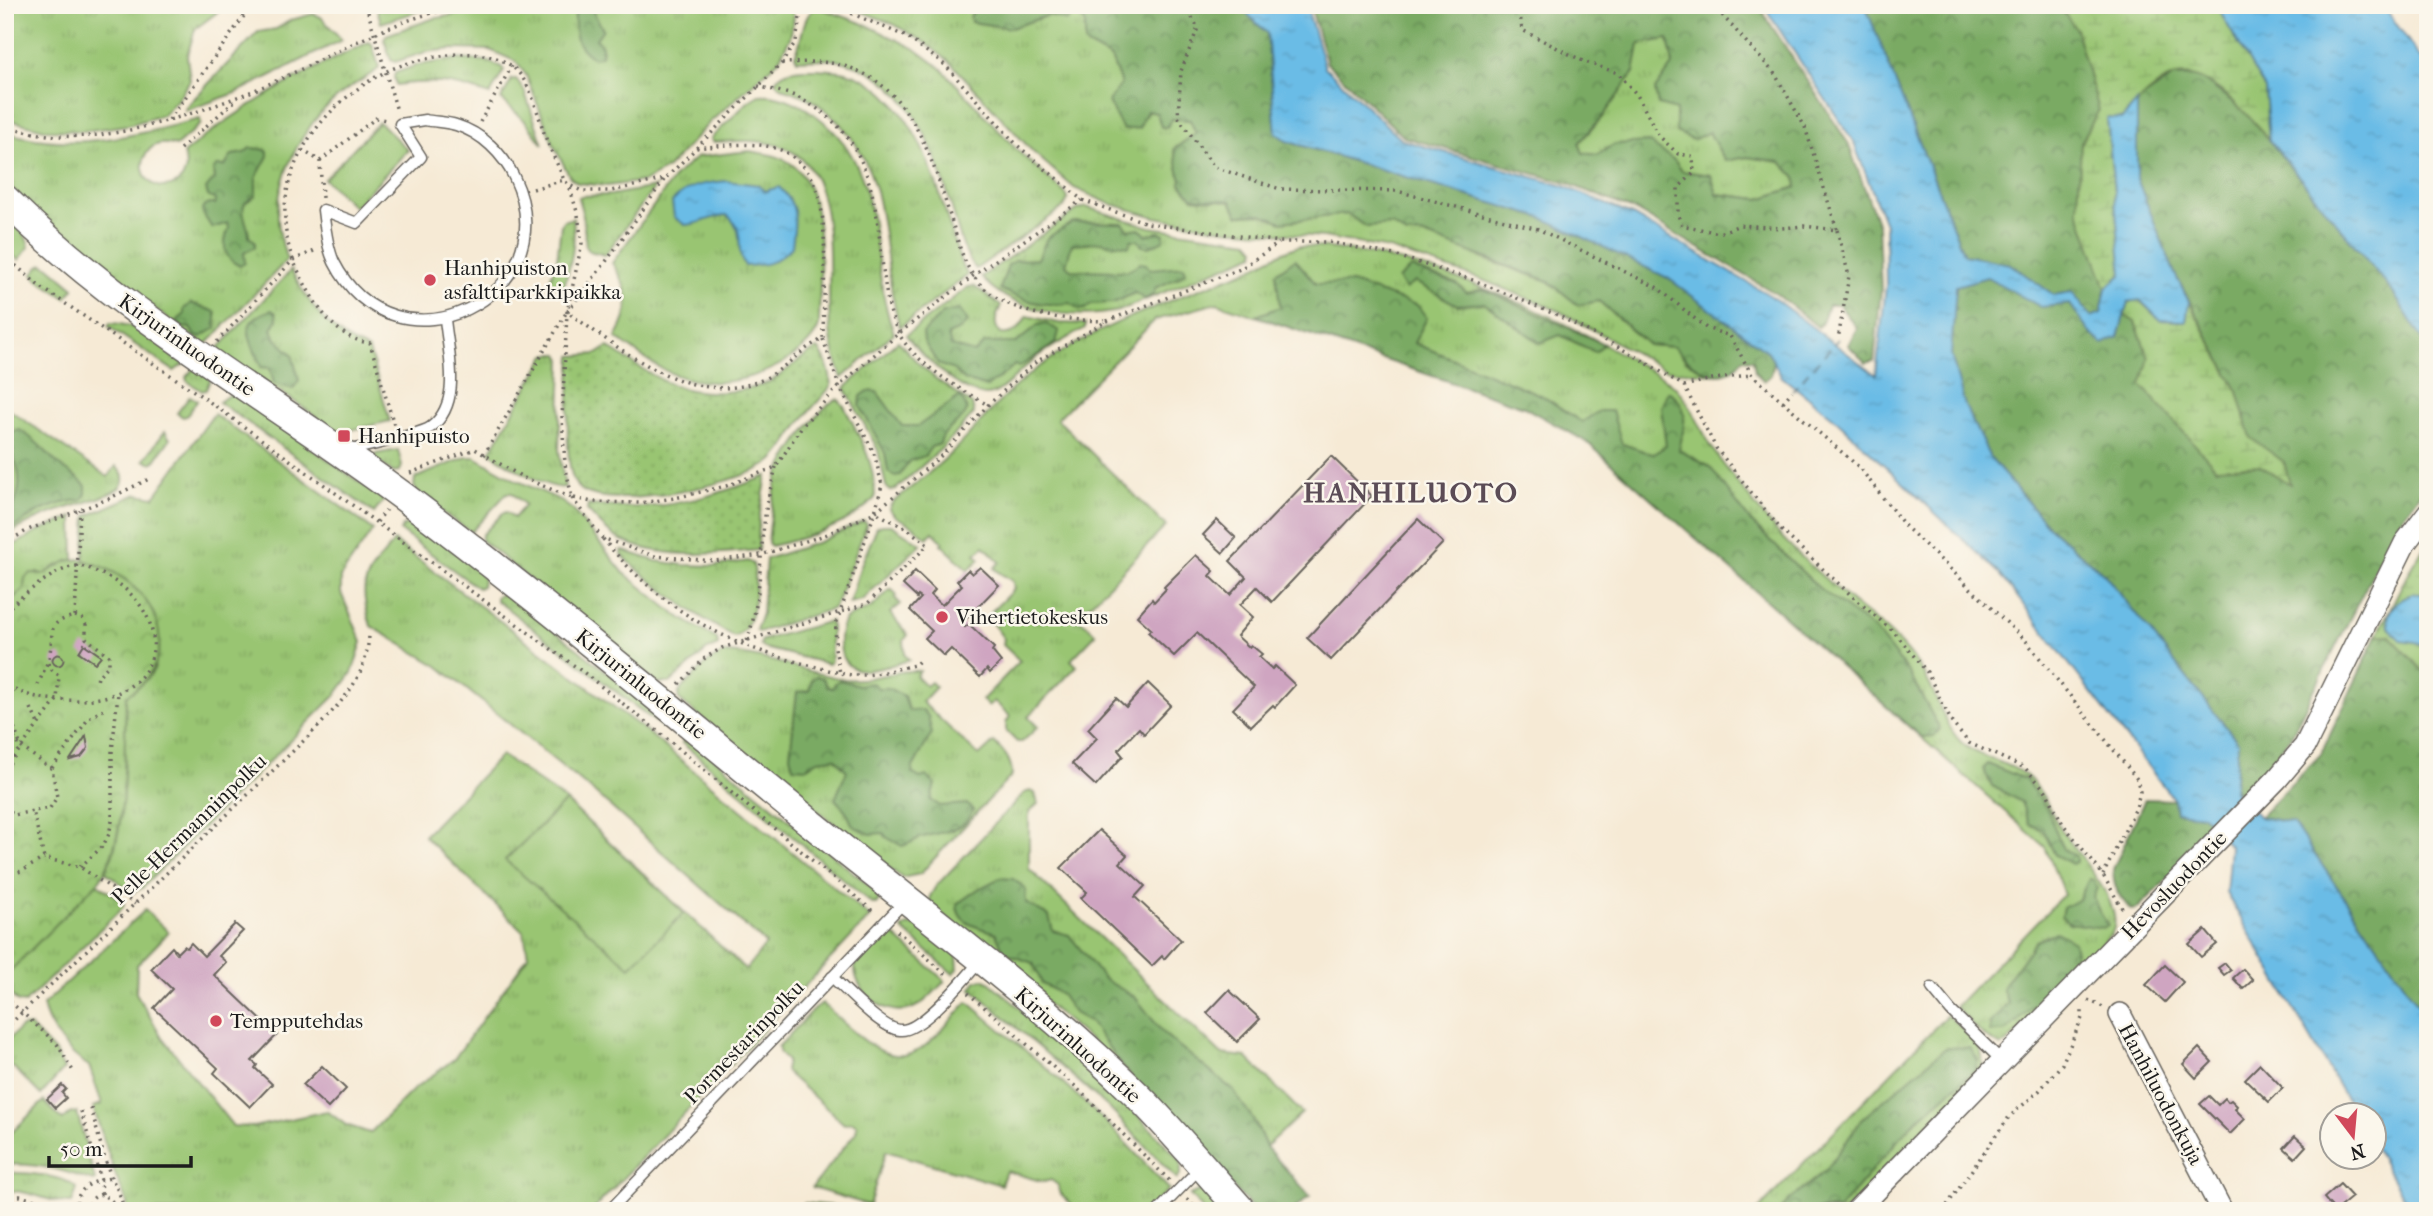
<svg xmlns="http://www.w3.org/2000/svg" width="2433" height="1216" viewBox="0 0 2433 1216" font-family="'IM FELL French Canon',serif">
<style>
.grass{fill:url(#grass-tufts);stroke:#5a7047;stroke-width:2}
.forest{fill:url(#forest-crowns);stroke:#4b6340;stroke-width:2;fill-rule:evenodd}
.wetland{fill:url(#wetland-marsh);stroke:#5a7047;stroke-width:2}
.park{fill:url(#park-crowns);stroke:#5a7047;stroke-width:2}
.garden{fill:url(#garden-dots);stroke:#5a7047;stroke-width:2}
.pitch{fill:#99c572;stroke:#5a7047;stroke-width:2}
.water{fill:url(#water-ripples);stroke:#446c81;stroke-width:2}
.lines{fill:none;stroke-linecap:round;stroke-linejoin:round}
.ferry{stroke:#3c5c6d;stroke-width:2;stroke-dasharray:9 7;stroke-linecap:butt}
.building{fill:#cfa5c1}
.lane-casing{stroke:#68645d;stroke-width:13}
.street-casing{stroke:#68645d;stroke-width:24}
.secondary-casing{stroke:#68645d;stroke-width:31}
.path{stroke:#68645d;stroke-width:3.5;stroke-dasharray:2 5;stroke-linecap:butt}
.lane{stroke:#fff;stroke-width:10}
.street{stroke:#fff;stroke-width:21}
.secondary{stroke:#fff;stroke-width:28}
.poi-dot{fill:#d1495b;stroke:#fbf7ec;stroke-width:2.5}
.labels{text-anchor:middle;dominant-baseline:central;stroke-width:5;stroke-linejoin:round;paint-order:stroke}
.poi-label{font-size:21px;fill:#1c1c1c;stroke:#fbf7ec;text-anchor:start}
.street-label{font-size:21px;fill:#1c1c1c;stroke:#fbf7ec}
.district-label{font-size:28px;font-weight:bold;letter-spacing:2px;fill:#5b4c56;stroke:#fbf7ec}
</style>
<defs>
<pattern id="grass-tufts" width="24" height="20" patternUnits="userSpaceOnUse" patternTransform="scale(1.75)"><rect width="24" height="20" fill="#99c572"/><path d="M3 7l-1-3M5 7V3M7 7l1-3M15 17l-1-3M17 17v-4M19 17l1-3" fill="none" stroke="#83a962"/></pattern>
<pattern id="forest-crowns" width="20" height="18" patternUnits="userSpaceOnUse" patternTransform="scale(1.75)"><rect width="20" height="18" fill="#7aaa64"/><path d="M2 6a3 3 0 1 1 6 0M12 15a3 3 0 1 1 6 0" fill="none" stroke="#638a52"/></pattern>
<pattern id="wetland-marsh" width="20" height="14" patternUnits="userSpaceOnUse" patternTransform="scale(1.75)"><rect width="20" height="14" fill="#99c572"/><path d="M1 5h8M5 5V1M11 12h8M15 12V8" fill="none" stroke="#83a962"/></pattern>
<pattern id="park-crowns" width="20" height="18" patternUnits="userSpaceOnUse" patternTransform="scale(1.75)"><rect width="20" height="18" fill="#99c572"/><path d="M2 6a3 3 0 1 1 6 0M12 15a3 3 0 1 1 6 0" fill="none" stroke="#83a962"/></pattern>
<pattern id="garden-dots" width="8" height="8" patternUnits="userSpaceOnUse" patternTransform="scale(1.75)"><rect width="8" height="8" fill="#99c572"/><path d="M2 2h.1M6 6h.1" fill="none" stroke="#83a962" stroke-width="1.8" stroke-linecap="round"/></pattern>
<pattern id="water-ripples" width="26" height="14" patternUnits="userSpaceOnUse" patternTransform="scale(1.75)"><rect width="26" height="14" fill="#6bbce6"/><path d="M2 4q2-2 4 0t4 0M15 11q2-2 4 0t4 0" fill="none" stroke="#5ca1c5"/></pattern>
</defs>
<rect width="100%" height="100%" fill="#fbf7ec"/>
<filter id="ink" filterUnits="userSpaceOnUse"><feTurbulence type="fractalNoise" baseFrequency=".0143" numOctaves="2"/><feDisplacementMap in="SourceGraphic" scale="14" xChannelSelector="R" yChannelSelector="G"/><feConvolveMatrix kernelMatrix="1 2 1 2 8 2 1 2 1" color-interpolation-filters="sRGB"/></filter>
<filter id="wash" filterUnits="userSpaceOnUse"><feTurbulence type="fractalNoise" baseFrequency=".00686" numOctaves="4" result="noise"/><feDisplacementMap in="SourceGraphic" scale="28" xChannelSelector="R" yChannelSelector="G"/><feGaussianBlur stdDeviation="1.57" result="paint"/><feColorMatrix in="noise" values="0 0 0 0 0 0 0 0 0 0 0 0 0 0 0 0 0 1.4 0 .05"/><feComposite in="paint" operator="in"/></filter>
<g filter="url(#wash)">
<rect width="100%" height="100%" fill="#f6ead5"/>
<g class="grass">
<path d="M5,5H227L195,29L187,56L190,80L178,99L163,115L128,125L84,131L48,130L5,119Z"/>
<path d="M384,5H438L381,23L377,9Z"/>
<path d="M506,5H789L792,9L794,18L790,38L778,61L709,123L668,168L645,181L607,186L578,183L570,177L554,146L526,75L515,61L490,50L453,49L426,52L395,62L391,60L384,40L386,35L432,19Z"/>
<path d="M845,5H977L971,17L1011,28L1049,15L1066,20L1073,15L1085,21V44L1111,58L1121,84L1146,111C1163,113 1172,119 1190,120L1196,133L1193,198L1231,201L1238,215L1262,214L1282,222L1347,214L1367,227L1392,225L1407,235L1421,234L1472,252L1481,258L1548,281L1578,305L1599,301L1648,345L1674,347L1688,362L1713,374L1666,370L1559,311L1480,279L1389,249L1324,237L1224,229L1155,217L1108,203L1074,188L1033,152L951,63L923,41L893,24Z"/>
<path d="M814,9H823L867,25L914,48L941,68L1019,152L1066,194L1068,199L1064,207L976,269C962,253 958,228 952,208C934,147 908,71 835,60C823,58 809,60 797,60L795,55C803,41 801,18 814,9Z"/>
<path d="M313,14L321,17L342,40L236,93L185,111L186,107L258,32L276,29L291,20Z"/>
<path d="M1668,38L1673,64L1676,110L1709,132L1725,161L1747,157L1781,162L1796,178L1797,187L1760,199L1717,194L1682,171L1674,160L1615,144L1597,155L1583,153L1579,143L1604,115L1634,72L1639,44Z"/>
<path d="M369,42L372,44L379,67L377,70C367,77 355,84 345,91C308,118 277,171 278,217C278,231 283,247 287,260L205,346C134,295 69,242 5,182V132C71,153 135,135 200,119L201,124L176,146C167,143 158,142 150,149C145,154 142,162 143,169C149,200 198,188 183,154C240,106 303,73 369,42Z"/>
<path d="M456,59L486,61L502,67L504,70L490,95C451,82 437,80 396,85L394,77L395,73L418,65Z"/>
<path d="M819,69C827,70 837,70 846,72C920,91 941,203 962,266L968,275L900,327C880,262 892,189 848,133C837,120 823,106 808,98C797,92 782,91 775,81C784,67 804,69 819,69Z"/>
<path d="M512,79H516L524,90L543,145L525,121L501,99Z"/>
<path d="M759,95C778,93 799,103 814,114C890,169 865,256 894,333L842,378C836,363 832,347 830,331C825,279 845,167 780,146C757,139 735,141 712,142L711,138L749,101Z"/>
<path d="M749,151C766,154 783,155 795,167C829,199 819,282 819,326C814,341 795,356 781,364C750,381 711,389 676,375C654,367 635,351 616,338C633,307 631,293 612,263L676,175L697,157Z"/>
<path d="M655,187L605,255L589,251L586,248L583,215L578,198L581,196L611,195Z"/>
<path d="M1086,207L1150,227L1249,241L1255,248V254L1119,311C1073,320 1013,313 981,277L1077,210Z"/>
<path d="M573,218C576,244 571,264 563,289L549,282L557,260L561,225L563,221Z"/>
<path d="M5,224C18,226 27,234 29,247L19,260L5,250Z"/>
<path d="M1299,246C1405,249 1532,302 1623,355C1638,365 1658,373 1672,384C1691,400 1700,430 1714,451C1727,471 1744,490 1758,509C1784,543 1818,573 1851,601C1866,614 1884,626 1898,641C1911,654 1923,670 1931,687C1940,705 1946,726 1960,741C1977,759 2010,761 2029,778C2044,792 2049,810 2059,826C2073,850 2127,905 2112,933L2006,1044L2001,1046L1984,1036L1955,1007L2064,894L2045,847L1587,442L1524,407L1217,303L1155,320L1057,419L1166,526L1078,617L1096,634L1071,660L1077,666L1028,717L1038,727L1022,742H1017L1006,731V723L1010,716L994,701L988,706L982,700L1020,661L1003,645L1004,639L990,620L991,612L1014,589L1013,582C1007,576 1000,575 994,568L1000,562L984,546L975,554L980,559L968,570L941,544L943,542L933,532L927,538L913,526L895,516L889,509L892,503C911,487 932,472 950,454C981,423 1005,391 1042,365C1102,323 1173,300 1241,273C1261,265 1278,252 1299,246Z"/>
<path d="M43,264L48,266L74,288L66,298L38,280L33,274L39,266Z"/>
<path d="M291,270C310,306 330,335 369,350L390,421L339,433L278,390L271,389L214,353Z"/>
<path d="M974,286L1001,306C996,317 992,324 1001,334C1015,336 1020,327 1027,316L1059,323L1085,324V328C1067,339 1046,349 1030,363C1018,372 1006,389 992,394C967,402 919,353 906,335L968,287Z"/>
<path d="M110,323C140,323 165,345 187,362L174,371L108,326Z"/>
<path d="M898,341L918,363L936,379L972,404L974,414L942,448L896,489L890,491L886,486L878,450L845,388Z"/>
<path d="M550,354H559L562,359L559,450L565,487C549,491 508,464 493,455L490,452L546,355Z"/>
<path d="M194,368L208,375L210,380L206,390L202,391L187,381L186,377Z"/>
<path d="M230,394L239,396L384,500L374,513L219,402Z"/>
<path d="M190,396L197,400L187,416L183,417L177,413Z"/>
<path d="M838,399L844,406C860,438 875,461 875,498C849,526 807,538 771,546L768,543C770,521 772,498 778,477C783,460 821,403 838,399Z"/>
<path d="M5,407L108,477L116,466C121,471 126,479 121,486C115,496 68,507 55,512C37,518 21,527 5,536Z"/>
<path d="M214,414L373,530L341,576V593L362,642L352,673L335,696L142,888L132,893L105,871C128,835 124,740 126,696L147,679L155,668L146,602L125,579L84,560L87,516L137,494L154,497Z"/>
<path d="M165,431L170,439L154,462L150,463L144,460Z"/>
<path d="M398,450L402,466L400,471L394,473L374,459L376,454Z"/>
<path d="M467,457H475L518,481L558,499L573,510L623,572L676,615L717,639L718,645L706,651L670,683H657L481,540L482,535L503,513L507,512L514,518L525,505L512,493H507L471,532L419,496L414,486L415,478Z"/>
<path d="M73,517L74,560L56,566L44,575L37,572L24,583V589L5,605V550L41,530Z"/>
<path d="M864,521L867,524L837,602L832,609L759,632L756,630L762,613L766,559L819,542Z"/>
<path d="M414,524L422,525L481,571L483,579L482,586L478,588L400,531L403,526Z"/>
<path d="M882,525H891L921,544L862,600L849,603L861,565L877,527Z"/>
<path d="M394,541L646,731L870,917L592,1211H127V1203L115,1174L93,1107L102,1104L89,1066C68,1054 47,1027 43,1005L145,910L169,932L137,965L136,993L162,1037L233,1126L253,1127L327,1111L346,1125L370,1133L413,1090L454,1059L528,956L524,932L424,836L501,755L566,801L746,970L766,944L595,793L438,666L371,626C356,579 367,577 394,541Z"/>
<path d="M621,550L656,561L684,565L715,566L748,561L753,564C758,582 755,631 734,637C692,613 655,588 621,554Z"/>
<path d="M891,589L897,595L895,598L900,604L890,613L908,635L904,640L905,655L909,660C888,666 848,683 841,652C839,642 840,629 845,619L872,607Z"/>
<path d="M505,592L664,717L665,724L662,727L496,600V597Z"/>
<path d="M831,621V661L829,664L764,648L760,645L762,640Z"/>
<path d="M724,653C766,654 804,673 845,679C871,682 895,669 920,671L916,676L926,686L931,682L936,687L922,702L979,756L994,742C1004,752 1012,760 1012,775L920,874L902,878L679,700L678,695L681,689L708,662Z"/>
<path d="M684,740H692L876,891L879,900L876,904H872L682,743Z"/>
<path d="M1030,791L1035,793L1038,804L1029,812V869L1221,1054L1246,1057L1302,1113L1266,1147L1256,1124L1126,1071L931,905L930,896L936,886L1024,793Z"/>
<path d="M86,876L124,902L123,907L25,1003L18,1002L5,989V881Z"/>
<path d="M908,925L919,926L957,955L958,969L953,974L902,929Z"/>
<path d="M889,931L945,981C935,991 925,1004 911,1009C885,1018 853,991 855,965Z"/>
<path d="M983,979L989,982L1099,1074L1181,1161V1173L1177,1179L1109,1108L971,988L976,981Z"/>
<path d="M968,1002L1058,1078L1109,1125L1169,1189L1146,1211H1078L1059,1192L1058,1185L1051,1180L1044,1182L1006,1171L1001,1185L886,1151L869,1205L812,1188L856,1132L857,1125L852,1122L844,1124L785,1071L787,1061L780,1054L778,1047L813,1010L822,1003C847,1024 886,1074 922,1048C939,1036 953,1017 968,1002Z"/>
<path d="M1947,1015C1963,1030 1989,1046 1981,1070L1845,1211H1757Z"/>
<path d="M30,1026L55,1052L64,1069L41,1095L12,1066L5,1072V1042L22,1027Z"/>
<path d="M44,1101L63,1120L69,1114L77,1112L95,1180L93,1181C64,1171 37,1162 5,1165V1139Z"/>
<path d="M5,1173C23,1172 66,1175 77,1189L72,1203C49,1204 29,1188 5,1192Z"/>
<path d="M1205,1188L1229,1211H1204L1190,1195Z"/>
<path d="M804,1203L881,1211H800Z"/>
</g>
<g class="forest">
<path d="M575,5H589L603,29L596,39L602,46L601,56L593,58C571,44 575,29 575,5Z"/>
<path d="M977,5H1238L1267,33L1276,132L1286,141L1545,219L1668,278L1769,353L1774,363L1771,375L1764,381L1755,372L1753,360L1743,359C1722,389 1693,368 1674,347L1649,345L1599,301L1578,305L1548,281L1421,234L1407,235L1392,225L1367,227L1347,214L1282,222L1262,214L1238,215L1231,201L1193,198L1182,185L1174,149L1196,133L1190,120L1172,119L1167,127H1161L1157,113L1147,111L1139,128L1123,130L1108,102L1121,84L1111,58L1085,44V21L1074,15L1067,21L1049,15L1011,28L971,22L970,17Z"/>
<path d="M1310,5H1758L1848,143L1878,225L1881,290L1874,361L1866,363L1848,345L1857,328L1839,305H1828L1822,323L1818,327L1775,293L1636,211L1567,183L1404,137L1327,63ZM1668,39L1673,64L1655,90L1658,105L1676,110V132L1693,140L1709,132L1725,161L1747,157L1781,162L1796,178L1797,187L1760,199L1717,194L1711,175L1682,171L1674,160L1648,142L1615,144L1597,155L1583,153L1579,143L1604,115L1634,72L1639,44Z"/>
<path d="M1865,5H2058L2076,28L2099,110L2081,143L2078,210L2106,288L2101,313L2091,317L2072,292L2054,295L2010,264L1964,255Z"/>
<path d="M2198,76L2245,111L2392,291L2428,348V484L2398,523L2290,738L2245,793L2234,790L2238,742L2104,574L2048,526L1990,458L1965,406L1951,355L1956,286L1987,277L2041,307L2070,304L2091,334L2118,337L2124,315L2135,322L2149,358L2259,465L2289,483L2284,462L2251,439L2238,392L2175,274L2137,179V102L2173,77Z"/>
<path d="M250,148L262,149L268,151V156L256,178V195C253,198 249,200 246,202C238,210 250,227 249,237L255,241V247L244,253L245,263L240,266C222,258 222,244 229,228L228,223L212,228L203,214L202,208L209,204H215V200L208,196L206,189L214,179L213,170L217,166H225L232,155L244,153Z"/>
<path d="M1073,222L1123,223L1129,230C1137,227 1140,228 1146,235L1159,232L1164,234V240L1149,247L1142,246L1138,240H1131L1129,246L1118,244L1111,245L1103,242L1072,244L1066,265L1072,270L1127,271L1140,263L1146,264L1150,269L1184,266L1186,272L1178,278L1155,288L1154,294L1145,299L1135,293L1113,303L1091,304L1085,309L1080,310L1070,303C1042,307 1024,301 1000,289L1008,265L1016,260L1038,259L1047,238Z"/>
<path d="M1295,259L1316,284L1352,283L1417,305L1427,318L1414,343L1541,395L1582,422L1599,411H1612L1622,444L1653,454L1666,446L1661,407L1668,391C1692,406 1684,427 1679,450L1710,467L1751,522L1819,588L1874,629L1909,673L1940,729L1934,736L1921,737L1587,442L1524,407L1256,316L1280,307L1276,273Z"/>
<path d="M1411,268L1457,284L1467,293L1483,289L1604,344L1595,352L1560,335L1540,343L1484,303L1457,305L1415,282L1405,289L1398,279Z"/>
<path d="M191,303L216,312V328L201,337L195,336L190,328L182,327L176,321L184,315V309Z"/>
<path d="M272,310L276,313L277,320L272,329L276,339L292,354L299,380L293,389L274,384L270,368L261,367C251,339 235,321 272,310Z"/>
<path d="M959,310L968,321L960,330L948,335L951,346L974,353L985,343H1016L1038,325L1045,323L1059,331L1056,343L1019,367L1014,365C1007,375 996,378 987,387L964,380L954,370L938,364L924,342L923,333L943,313Z"/>
<path d="M868,391L877,392L902,426H918L959,397C983,419 944,421 940,444L931,447L925,456L909,461L900,475L894,476L888,472L885,453L860,406L861,396Z"/>
<path d="M20,430C35,439 43,449 55,461C65,470 77,476 86,486V494L82,500C66,501 51,506 37,513C26,518 17,528 6,530L5,519C19,503 24,479 14,459C11,452 6,447 5,438L10,433Z"/>
<path d="M2377,635H2389L2428,676V1019L2293,823L2259,817L2321,754Z"/>
<path d="M816,676L823,678L828,687L833,688L835,683L840,680L859,685L872,683L878,688H888L904,696L909,711L923,710L928,716L932,733L913,767L912,773L920,778L927,776L935,784L931,800L940,806L967,804L973,810C962,834 945,830 923,837C916,839 910,844 902,846L886,837L884,833L870,834L853,826L846,811L835,799L847,771L835,758L818,760L806,768L793,767L790,755L797,692L809,691L812,679Z"/>
<path d="M1988,764L2025,779L2047,809L2063,849L2076,856V862L2072,864L2055,855L2043,830L2029,824L2021,802L1992,786L1983,769Z"/>
<path d="M2145,799L2174,800L2176,812L2203,815L2209,822L2202,845L2137,909L2131,910C2119,897 2113,886 2113,869Z"/>
<path d="M1000,878L1013,879L1025,888L1026,903L1049,916L1053,931L1069,935L1104,979L1135,997L1164,1034L1233,1090L1256,1124L1266,1147L1310,1196L1292,1211H1255L1126,1071L1090,1022L1074,1013L1060,993L1042,984L1033,963L1004,953L996,933C979,927 957,925 957,904L978,889Z"/>
<path d="M2089,879L2094,880L2097,888L2093,897L2099,911L2108,925L2103,928L2069,923L2061,916L2063,908L2079,899Z"/>
<path d="M2056,932L2074,942L2076,952L2058,984L2042,993L2040,1000L2005,1032H1990V1023L2008,1004L2002,988L2036,941Z"/>
<path d="M1947,1047L1970,1048L1978,1060L1975,1070L1910,1126L1839,1209L1780,1211L1789,1200L1826,1170L1863,1118Z"/>
</g>
<g class="wetland">
<path d="M2058,5H2216L2265,89L2269,140C2250,117 2206,65 2173,77C2156,83 2133,106 2122,119L2107,118L2122,274L2106,288L2078,210L2081,143L2099,110L2076,29Z"/>
<path d="M2139,300L2160,320L2186,321L2189,302L2238,392L2251,438L2284,462L2290,484L2259,465L2216,468L2141,385L2149,358L2135,322L2124,315L2128,302Z"/>
<path d="M2426,544L2428,676L2389,635H2377L2403,583Z"/>
</g>
<path class="park" d="M79,559C95,563 111,569 124,579C168,610 174,667 126,696C123,752 130,832 100,880L5,976V605L24,589L25,578L31,573L44,574L67,561Z"/>
<g class="garden">
<path d="M608,347C629,360 650,376 673,385C700,396 743,394 769,382C784,375 806,351 818,349C826,358 831,374 831,386C823,397 812,407 804,418C792,432 783,454 768,464C740,483 594,518 575,483C562,459 570,385 572,356L597,354Z"/>
<path d="M767,476L759,518L758,550C712,554 661,560 619,539C606,532 597,520 587,510L588,505C606,506 624,508 642,507C686,505 727,491 767,476Z"/>
</g>
<g class="pitch">
<path d="M379,122L408,150L354,207L324,179Z"/>
<path d="M566,801L684,913L630,967L505,860Z"/>
</g>
<g class="water">
<path d="M1238,5H1306L1325,67L1402,140L1564,186L1634,216L1771,296L1876,375L1886,285L1885,224L1853,141L1763,5H1865L1964,255L2010,264L2054,295L2072,292L2091,317L2101,313L2106,288L2122,274L2107,118L2122,119L2137,102V179L2175,274L2189,302L2186,321L2160,320L2140,300L2128,302L2118,337L2103,344L2091,334L2070,304L2041,307L1987,277L1956,286L1951,355L1965,406L1990,458L2048,526L2104,574L2238,742L2234,791L2259,817L2293,823L2428,1019V1211H2411L2374,1147V1114H2355L2226,893L2230,847L2203,815L2176,812L2174,800L1999,573L1834,418L1781,376L1769,353L1668,278L1545,219L1287,141L1276,133L1267,33Z"/>
<path d="M2216,5H2383L2428,69V348L2392,291L2269,140L2265,89Z"/>
<path d="M726,181L759,185L764,191L779,187C800,207 795,219 792,247C774,263 770,265 745,266C733,246 748,234 727,215C712,216 701,224 685,225L674,217L672,202C688,185 704,183 726,181Z"/>
<path d="M2414,593L2428,595V647L2415,642L2400,640C2397,636 2391,631 2389,626C2384,609 2401,597 2414,593Z"/>
</g>
<g class="lines">
<path class="ferry" d="M1792,391L1838,339"/>
</g>
<g id="blocks">
<g class="building">
<path d="M1331,456L1372,496L1272,602L1257,587L1240,605L1253,617L1237,636L1249,647L1251,645L1262,654L1259,657L1272,669L1275,666L1295,685L1275,707L1273,705L1251,726L1233,709L1254,687L1197,633L1174,656L1148,632L1151,629L1137,616L1152,599L1154,602L1166,589L1164,587L1196,555L1214,571L1210,576L1230,595L1246,577L1230,561Z"/>
<path d="M1418,519L1443,543L1331,660L1307,638Z"/>
<path d="M1217,520L1236,538L1223,553L1203,535Z"/>
<path d="M980,567L999,585L962,623L965,627L969,624L994,648L992,651L1001,662L990,673L987,669L980,677L951,649L944,656L925,638L932,631L910,610L921,598L918,596L917,598L903,585L915,571L935,590L931,595L942,605L962,585L957,581L968,570L972,574Z"/>
<path d="M84,644L101,656L95,663L79,652Z"/>
<circle cx="58" cy="660" r="5.5"/>
<path d="M1148,683L1171,705L1144,734L1139,728L1118,750L1123,756L1096,786L1072,764L1097,738L1088,729L1116,698L1126,707Z"/>
<path d="M86,736L88,748L81,757L70,760Z"/>
<path d="M1099,830L1127,855L1120,863L1145,886L1135,897L1181,940L1164,959L1162,956L1152,966L1081,898L1087,892L1061,868Z"/>
<path d="M235,924L243,931L219,956L226,962L214,975L277,1035L252,1061L257,1065L255,1068L272,1084L250,1107L214,1073L218,1068L154,1008L172,989L151,969L172,947L177,953L184,946L187,948L191,943L204,956Z"/>
<path d="M2205,930L2217,944L2201,957L2189,944Z"/>
<path d="M2225,963L2231,970L2224,975L2218,968Z"/>
<path d="M2165,965L2183,982L2165,1002L2146,985Z"/>
<path d="M2243,969L2253,980L2243,989L2233,978Z"/>
<path d="M1229,990L1260,1019L1237,1042L1207,1013Z"/>
<path d="M2199,1048L2212,1062L2196,1078L2183,1064Z"/>
<path d="M2260,1064L2283,1088L2269,1102L2245,1079Z"/>
<path d="M322,1066L346,1089L328,1108L303,1085Z"/>
<path d="M62,1085L66,1089L62,1093L66,1098L55,1108L47,1099Z"/>
<path d="M2209,1096L2218,1105L2225,1098L2228,1102L2231,1100L2237,1106L2235,1109L2245,1119L2230,1134L2200,1104Z"/>
<path d="M2295,1136L2306,1146L2295,1158L2284,1148Z"/>
<path d="M2340,1184L2352,1197L2335,1211L2324,1198Z"/>
</g>
</g>
</g>
<g filter="url(#ink)">
<use href="#blocks" fill-opacity="0" stroke="#68645d" stroke-width="2"/>
<g class="lines">
<g class="lane-casing">
<g id="lane">
<path d="M425,120C435,122 447,122 456,125C482,133 503,154 514,177C571,297 394,381 334,262C327,247 325,226 323,210L357,223L421,157L400,124Z"/>
<path d="M347,451C363,447 422,434 431,427C463,403 448,352 445,319"/>
<path d="M832,977C846,990 882,1029 900,1030C922,1032 966,977 981,960"/>
<path d="M1932,988L1951,1011L2002,1061"/>
<path d="M609,1211L906,900"/>
<path d="M1158,1211L1202,1166"/>
</g>
</g>
<g class="street-casing">
<g id="street">
<path d="M2120,1014L2222,1211"/>
<path d="M1856,1211L2277,779L2305,746L2405,543L2428,513"/>
</g>
</g>
<g class="secondary-casing">
<path id="secondary" d="M5,199C124,317 271,398 404,497C544,602 677,714 812,824C922,913 1038,998 1139,1097C1175,1133 1208,1173 1242,1211"/>
</g>
<g class="path">
<path d="M366,5L397,111"/>
<path d="M832,5L907,37L945,65L1017,145L1082,200L1147,223L1281,242H1329L1394,255L1476,281L1557,315L1637,357L1684,386L1716,448L1782,531L1853,597L1895,633L1927,672L1952,723L1969,743L2025,768L2046,791L2063,824L2103,875L2123,910"/>
<path d="M1185,5L1198,28L1181,71L1178,117L1214,167L1280,189L1397,191L1538,229L1658,288L1706,328L1730,336L1752,375L1859,467L1905,526L2026,641L2137,779L2140,792L2136,808L2103,875"/>
<path d="M1519,5L1522,30L1585,62L1618,73L1637,95L1659,136L1678,154L1693,156L1694,173L1678,188V215L1682,225L1719,233L1740,225L1782,228L1804,226L1837,230L1805,127L1775,74L1713,5"/>
<path d="M782,63C799,63 819,60 836,64C911,79 932,159 952,222C959,245 965,271 984,288C1015,316 1065,320 1105,321"/>
<path d="M758,86C771,90 787,92 799,98C867,132 875,192 882,260C885,284 887,310 898,332C913,362 959,389 988,405"/>
<path d="M169,120L252,5"/>
<path d="M480,122L512,66"/>
<path d="M5,125C51,142 100,138 147,126C195,114 241,97 287,76C345,48 404,14 470,5"/>
<path d="M180,149L236,100"/>
<path d="M302,150L320,161L322,198"/>
<path d="M320,161L376,118L386,120"/>
<path d="M664,180L605,263L567,312C623,350 694,412 766,378C787,367 802,348 823,339C823,297 830,221 815,184C809,170 795,156 781,150C756,140 722,146 695,148"/>
<path d="M533,189L564,180"/>
<path d="M1837,230L1849,276L1838,339"/>
<path d="M314,251L293,260C309,293 329,338 370,343L394,425"/>
<path d="M5,256L38,285L207,400L583,672L665,737L875,913"/>
<path d="M823,339L839,386L874,453L882,485L875,512L836,624L835,648L840,673"/>
<path d="M217,342L293,260C264,181 316,108 385,72C403,63 423,59 442,56C464,52 496,52 514,68C533,85 538,118 547,141C552,154 559,167 564,180L569,185L582,191H611L665,179L782,63L796,41L802,5"/>
<path d="M1684,386L1712,379L1752,375"/>
<path d="M1783,402L1792,391"/>
<path d="M484,455L566,313"/>
<path d="M410,473L475,449L524,478L572,498L565,464L562,418L567,312L582,243L578,215L569,185"/>
<path d="M572,498L602,538L654,556L715,561L761,555L825,535L875,512L942,455L988,405L1036,362L1107,321L1240,269L1279,243"/>
<path d="M574,498L592,502L640,503L675,498L726,486L776,467L802,426L839,386L898,334L973,276L1082,200"/>
<path d="M377,522L386,510"/>
<path d="M603,539C660,607 723,645 809,665C826,669 845,676 862,675C879,675 898,668 915,665L920,660"/>
<path d="M5,543L28,530L108,499L151,478"/>
<path d="M5,611C22,596 55,568 77,566C86,566 94,571 102,574C175,610 172,696 82,700C54,701 30,699 5,685"/>
<path d="M75,616L82,618L86,625V638L109,656V665L98,676L97,682"/>
<path d="M747,641C762,596 759,561 765,516C767,500 772,483 776,467"/>
<path d="M679,684L705,658L722,648L867,604L928,545L909,530L875,512"/>
<path d="M38,685L48,661"/>
<path d="M5,700L12,689"/>
<path d="M5,701L21,747L52,769L57,797L50,808L34,811"/>
<path d="M31,708L38,724"/>
<path d="M10,732L19,745"/>
<path d="M52,768L89,718L103,710"/>
<path d="M5,769L57,700L59,675C48,669 48,664 50,652C54,631 46,622 75,616L80,510"/>
<path d="M5,807L14,815L33,811L44,858L80,867L135,904"/>
<path d="M80,867L103,846L109,834L112,821V752L118,693"/>
<path d="M5,875L22,871L44,858"/>
<path d="M897,931L949,977"/>
<path d="M968,993L1075,1086L1170,1181"/>
<path d="M5,997L57,1044L73,1071"/>
<path d="M2088,1000L2103,1007"/>
<path d="M5,1029L319,726C346,696 365,679 369,636"/>
<path d="M91,1108C97,1130 102,1152 110,1174C115,1187 123,1196 123,1211"/>
<path d="M81,1111L101,1180L102,1194"/>
<path d="M5,1197L20,1196L63,1208L89,1207"/>
<path d="M1187,1199L1198,1211"/>
<path d="M76,1210C76,1187 91,1182 111,1178"/>
<path d="M9,1211H10"/>
<path d="M31,1211L34,1200"/>
<path d="M90,1211C87,1201 94,1196 102,1194L113,1202L114,1211"/>
<path d="M1943,1211L2009,1117L2039,1091L2062,1064L2082,1018V1008"/>
</g>
<use href="#lane" class="lane"/>
<use href="#street" class="street"/>
<use href="#secondary" class="secondary"/>
</g>
</g>
<g class="poi-dot">
<circle cx="430" cy="280" r="7"/>
<rect x="337" y="429" width="14" height="14" rx="3.5"/>
<circle cx="942" cy="617" r="7"/>
<circle cx="216" cy="1021" r="7"/>
</g>
<g class="labels">
<g class="poi-label">
<text x="444" y="268">Hanhipuiston<tspan x="444" dy="24">asfalttiparkkipaikka</tspan></text>
<text x="358" y="436">Hanhipuisto</text>
<text x="956" y="617">Vihertietokeskus</text>
<text x="230" y="1021">Tempputehdas</text>
</g>
<g class="street-label">
<text transform="translate(187 345) rotate(35)">Kirjurinluodontie</text>
<text transform="translate(641 684) rotate(39)">Kirjurinluodontie</text>
<text transform="translate(189 829) rotate(-44)">Pelle-Hermanninpolku</text>
<text transform="translate(2174 885) rotate(-46)">Hevosluodontie</text>
<text transform="translate(744 1042) rotate(-46)">Pormestarinpolku</text>
<text transform="translate(1078 1045) rotate(42)">Kirjurinluodontie</text>
<text transform="translate(2161 1094) rotate(62)">Hanhiluodonkuja</text>
</g>
<g class="district-label">
<text x="1411" y="492">HANHILUOTO</text>
</g>
</g>
<rect width="2433" height="1216" fill="none" stroke="#fbf7ec" stroke-width="28"/>
<g transform="translate(2353 1136) rotate(164)"><circle r="33" fill="#fbf7ec" stroke="#a29f99" stroke-width="2"/>
<path d="M0-5L12 26L0 18L-12 26Z" fill="#d1495b"/>
<text y="-10" font-size="19" font-weight="bold" text-anchor="middle" fill="#1c1c1c">N</text>
</g>
<path d="M49 1156v10h142v-10" fill="none" stroke="#1c1c1c" stroke-width="3.5"/>
<text x="60" y="1156" font-size="21" fill="#1c1c1c" stroke="#fbf7ec" stroke-width="5" paint-order="stroke">50 m</text>
</svg>
